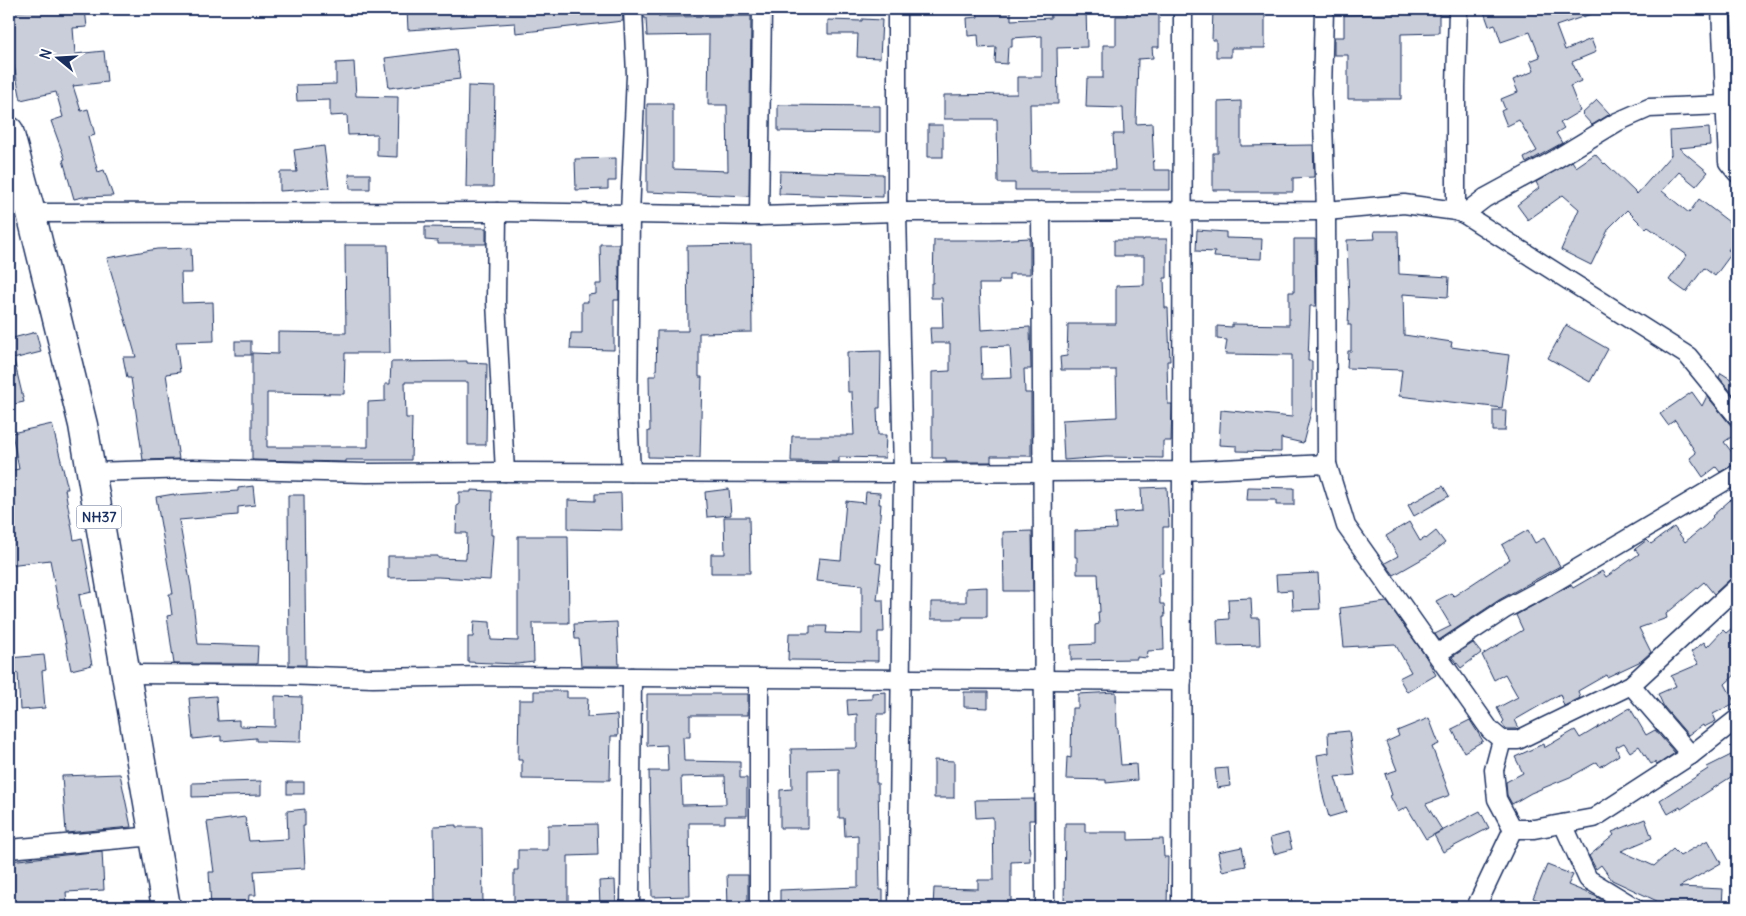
<svg xmlns="http://www.w3.org/2000/svg" width="1746" height="916" viewBox="0 0 1746 916" font-family="Delius,sans-serif">
<style>
.building{fill:#caceda;stroke:#1b2f5e;fill-rule:evenodd}
.lines{fill:none;stroke-linecap:round;stroke-linejoin:round}
.street-casing{stroke:#1b2f5e;stroke-width:21}
.highway-casing{stroke:#1b2f5e;stroke-width:31}
.street{stroke:#fff;stroke-width:18}
.highway{stroke:#fff;stroke-width:28}
.labels{text-anchor:middle;dominant-baseline:central;stroke-width:5;stroke-linejoin:round;paint-order:stroke}
.shield{fill:#fff;stroke:#5f6d8e;stroke-width:1}
.shield-label{font-size:14px;font-weight:bold;fill:#1b2f5e}
</style>
<rect width="100%" height="100%" fill="#fff"/>
<filter id="ink" filterUnits="userSpaceOnUse"><feTurbulence type="fractalNoise" baseFrequency=".02" numOctaves="2"/><feDisplacementMap in="SourceGraphic" scale="10" xChannelSelector="R" yChannelSelector="G"/><feConvolveMatrix kernelMatrix="1 2 1 2 8 2 1 2 1" color-interpolation-filters="sRGB"/></filter>
<g filter="url(#ink)">
<g class="building">
<path d="M45,9H85L87,27L73,28L75,54L104,51L107,82L73,86L81,111L88,109L95,135L88,137L98,172L104,170L113,196L83,197L74,199L63,160L65,159L51,121L63,117L56,92L21,100L9,41V12Z"/>
<path d="M407,9H622L623,21L516,33L515,23L408,30Z"/>
<path d="M644,9H659V17L751,16L749,196L647,192V104H673V169L728,171L727,105H708L709,35L647,36L646,18H644Z"/>
<path d="M977,9H1011V20L1051,18L1050,9H1086L1087,47L1057,48L1058,104H1030L1031,171L1115,170L1113,134H1124L1123,108L1086,107L1087,78H1103V45H1116V16H1127V9H1159V47H1152L1153,58L1138,59L1136,124L1152,123L1154,170H1170V190H1015V183H998L997,119H944V95L1017,94V77H1042V36L1012,38V47H1008L1007,64L995,63L996,47L979,48L978,35L968,36L967,18L978,17Z"/>
<path d="M1213,9H1265V48H1231V57H1216V40H1212Z"/>
<path d="M1393,9H1439V33L1401,34V99H1348V55H1334V37H1344V15L1393,14Z"/>
<path d="M1483,9H1600V11L1556,26L1565,50L1591,39L1596,52L1572,62L1581,81L1570,86L1580,111L1560,123L1564,128L1556,133L1562,143L1526,163L1524,158L1537,151L1519,120L1507,126L1501,111L1505,109L1501,99L1518,92L1513,80L1534,71L1530,61L1540,57L1530,32L1501,42L1495,24L1489,26Z"/>
<path d="M862,19L882,20L880,58L857,57L858,34H828V20L862,21Z"/>
<path d="M456,49L460,79L389,88L385,58Z"/>
<path d="M354,62L356,96L398,97L397,157L377,156V134L348,135L347,115L330,116V100L297,101L296,85L336,84V63Z"/>
<path d="M468,86L495,87L493,187H466Z"/>
<path d="M1597,100L1610,114L1592,125L1582,114Z"/>
<path d="M1241,101V146L1313,145L1314,177L1293,178V192H1231V190H1213V153H1218V102Z"/>
<path d="M778,105L880,106V132L778,131Z"/>
<rect x="928" y="125" width="15" height="32"/>
<path d="M1709,128L1710,145L1679,148L1708,172L1696,186L1679,172L1662,191L1689,213L1699,199L1737,228V238L1728,250L1732,253L1715,276L1704,268L1686,292L1669,280L1687,255L1648,227L1646,229L1627,210L1609,228L1591,265L1561,250L1579,209L1563,195L1528,220L1517,205L1539,188L1536,182L1572,161L1576,167L1595,154L1604,164L1605,163L1637,194L1671,155L1670,131Z"/>
<path d="M324,146L329,188L280,191V172H297L294,150Z"/>
<path d="M616,158V181H608V189L576,190L575,159Z"/>
<path d="M780,171L883,174V197L779,194Z"/>
<path d="M349,174H370V189H350Z"/>
<path d="M425,227L486,228V244H438V241L425,240Z"/>
<path d="M1197,230L1226,232V238L1262,239L1261,259L1214,257L1215,252L1196,251Z"/>
<path d="M1374,231H1398L1399,274L1449,277L1448,297L1403,294L1404,335L1452,342L1451,347L1509,355L1502,408L1399,396L1402,370L1347,368L1348,351H1351V325H1348L1349,303L1347,240L1375,239Z"/>
<path d="M1030,238V274H1009V280H999V284H979L981,330L1030,327L1031,369H1024L1025,393H1031V456H991V462H946V458H932V372L950,371V343H931L930,328H943L942,298H931V283H933L934,240H994ZM1010,346L1012,378L982,379L981,347Z"/>
<path d="M1144,239H1167V278H1164L1165,308H1168L1170,361H1167L1168,404H1172L1171,441H1163V458L1106,457L1064,460L1062,420L1117,417L1116,370H1061L1060,357L1067,356L1068,324H1116V286L1144,285V256H1114V240H1144Z"/>
<path d="M1294,239H1315L1316,306H1310L1308,361H1312V408L1303,443L1281,438V452L1237,451V446L1219,445L1221,410L1292,417V355L1225,354L1227,340L1217,339V326L1232,327V324L1289,325V292H1294Z"/>
<path d="M600,244H619V300H614V350L570,349L571,333H582V302H588V295L596,294V284H601Z"/>
<path d="M345,245H388L390,353H345L344,394L267,393V447H368V402L385,401V384H390L391,362L467,361V363L487,364L486,445H468V382H405L406,418H412L411,460H346V462L252,460V353L278,354V332L346,333Z"/>
<path d="M751,245L752,332L699,333V377H702L700,458L648,457V431H650L649,376H656L657,331H688L687,246Z"/>
<path d="M191,248L192,273H181L182,303L213,302L214,341L176,342L180,372L166,374L179,459L143,460L131,378H127L123,357H136L107,258L157,249Z"/>
<path d="M1566,325L1608,349L1590,382L1548,358Z"/>
<path d="M36,332L41,352L9,360V339Z"/>
<rect x="235" y="341" width="16" height="14"/>
<path d="M881,351L880,408H877L878,435H886L885,458L839,457V462L791,461L792,436H847V435H854L852,392H848L847,352Z"/>
<path d="M14,360L24,402L9,405V361Z"/>
<path d="M1721,373L1737,383V399L1719,377Z"/>
<path d="M1692,392L1702,406L1707,396L1737,433L1724,442L1737,459V463L1720,472L1716,467L1703,477L1690,458L1696,453L1675,420L1668,425L1660,414Z"/>
<path d="M1493,410H1506L1505,431H1493Z"/>
<path d="M52,424L68,489H65L74,540L82,538L92,592L79,595L92,665L71,670L50,560L9,565V471L19,469L12,433Z"/>
<path d="M253,486L255,505L238,507V515L179,520L191,586L198,644L258,646L257,664H174L167,616L172,615L169,594H173L156,497L174,494V495L238,491V488Z"/>
<path d="M1443,486L1449,496L1414,516L1408,505Z"/>
<path d="M1737,486V577L1730,579L1714,594L1704,582L1666,614L1667,618L1639,628L1651,652L1641,661L1607,677L1606,675L1578,691L1580,698L1564,706L1560,694L1515,720L1519,728L1516,729H1506L1502,723L1504,721L1497,708L1518,697L1505,674L1494,680L1482,655L1523,630L1516,615L1571,585L1573,588L1602,571L1606,577L1639,554L1635,549L1647,540L1651,544L1674,527L1685,542L1706,525L1713,517L1712,516L1737,494L1733,489Z"/>
<path d="M1167,487L1169,527H1163V573H1159L1160,604H1164L1165,617H1163L1164,650L1148,651L1147,658L1137,657V659L1071,660V645L1095,644V625L1099,624L1098,612H1100L1098,574H1077V557H1075V531L1116,529L1115,513L1142,511L1141,488Z"/>
<path d="M1248,487L1294,488V505H1276V500H1247Z"/>
<path d="M729,489L731,515L707,517L705,492Z"/>
<path d="M471,490L492,491L491,535H493L490,580L438,577L388,578V556H438V558L466,559L467,533H456L457,505H459V492H471Z"/>
<path d="M866,492L880,493L879,504H881L876,563L881,564L877,600H883L884,632H878V661L788,660L789,633H810V626H827L826,633L862,634V585L816,581L819,558L841,560L846,501L865,503Z"/>
<path d="M621,493L622,530L568,529V500L595,501V494Z"/>
<path d="M288,495H304L306,665H289Z"/>
<path d="M724,517H749L750,573H711V554H725Z"/>
<path d="M1409,522L1420,541L1425,538L1426,539L1436,531L1445,543L1429,555L1394,575L1385,563L1398,556L1386,536Z"/>
<path d="M1528,530L1535,543L1544,538L1560,566L1499,600L1439,640L1435,634L1451,626L1436,601L1451,593L1454,596L1510,559L1502,545Z"/>
<path d="M1032,531L1033,591H1004L1003,532Z"/>
<path d="M518,536H568L569,623H533L534,662L517,664L468,662V637H473L474,621L490,622L491,640L518,641Z"/>
<path d="M1318,573L1320,609L1293,610L1292,590L1277,591L1276,575Z"/>
<path d="M987,587V617H962V619H931V602H966V588Z"/>
<path d="M1251,598L1252,618H1259L1260,645L1218,646L1217,620L1229,619L1228,599Z"/>
<path d="M1387,602L1426,657L1436,675L1407,692L1399,678L1411,672L1395,644L1344,647L1340,608Z"/>
<path d="M617,622L619,666H581L579,639H575L574,624Z"/>
<path d="M1737,624V673L1725,684L1735,703L1713,714L1716,721L1704,727L1703,725L1688,735L1664,707L1658,694L1676,686L1671,676L1699,664L1691,652L1704,642L1707,647L1723,630L1726,633Z"/>
<path d="M1473,643L1481,653L1461,668L1452,657Z"/>
<path d="M44,655L46,670L42,671L45,708L20,710L18,673L9,674V658Z"/>
<path d="M534,691H567V698H588L587,717L617,715L618,736H611L610,780L522,779V760H518L519,700H534Z"/>
<path d="M886,692V714H877L876,783H878L880,890H883V907H780V890L858,887V835L845,836L844,818H839V769L808,770V828H780V790L792,789L791,749L857,748V714L848,715L847,700L872,699V693Z"/>
<path d="M964,692H988V708L964,707Z"/>
<path d="M1116,692L1117,729H1118L1121,765L1136,764L1137,780L1106,783V780L1066,779L1067,757L1071,758L1072,708H1078V694Z"/>
<path d="M647,694H748V715H690V737H683L684,761L740,762V778H747V816H725V823H689L690,896L652,897L649,771H668L667,745L647,746ZM725,776L726,804L682,805L681,777Z"/>
<path d="M216,696L218,721L239,720V726L275,727V696L302,697L301,742L256,741V738L221,741V736L193,739L189,698Z"/>
<path d="M1630,708L1646,735L1655,730L1675,753L1657,765L1655,762L1651,764L1639,746L1630,752L1624,743L1616,747L1619,755L1600,767L1597,762L1570,777L1531,793L1512,804L1507,795L1506,782L1523,773L1515,757L1543,744L1544,748L1575,730L1580,738Z"/>
<path d="M1429,718L1439,744L1432,747L1450,795L1426,804L1442,830L1426,839L1407,807L1398,812L1390,796L1392,795L1385,774L1397,770L1386,742L1399,736L1397,731Z"/>
<path d="M1470,720L1483,741L1464,752L1452,729Z"/>
<path d="M1349,731L1355,775L1335,777L1346,812L1329,817L1322,792L1317,755L1329,753L1328,733Z"/>
<path d="M1737,752V773L1681,809L1680,807L1668,814L1660,800L1708,769L1707,767Z"/>
<path d="M934,760L954,761V798H934Z"/>
<path d="M1228,768L1230,786L1217,788L1215,769Z"/>
<path d="M120,774L131,827L66,833L62,776Z"/>
<path d="M261,781V795L192,797V783Z"/>
<rect x="287" y="782" width="17" height="12"/>
<path d="M1034,799V820H1029L1030,861L1011,862V907H933L934,888L978,889V880H994L993,817L976,818L975,800Z"/>
<path d="M305,809V826H303L305,868L254,871L256,895H249L248,907H211L209,872H214L207,822L245,817L249,841L288,839L287,811Z"/>
<path d="M1480,811L1489,828L1443,852L1434,835Z"/>
<path d="M1645,819L1652,838L1621,851L1654,866L1673,849L1680,856L1708,840L1721,863L1679,887L1723,889L1722,907H1657L1659,902L1612,880L1601,865L1596,869L1589,856L1614,835L1612,832Z"/>
<path d="M1065,823H1085V832H1128V840L1163,839L1164,857H1168L1167,906L1064,907Z"/>
<path d="M597,824L598,855L568,856V907H514V870H518V850H548V825Z"/>
<path d="M456,825V827H482L483,907H435L434,826Z"/>
<path d="M1288,833L1292,849L1274,854L1270,838Z"/>
<path d="M1242,847L1246,866L1222,871L1218,852Z"/>
<path d="M102,851L104,890L66,892L67,904L47,907H9V861Z"/>
<path d="M1547,865L1573,875L1568,885L1595,896L1614,907H1555L1533,898Z"/>
<path d="M727,875H748V907H728Z"/>
<path d="M615,880L616,907H600L599,881Z"/>
</g>
<g class="lines">
<g class="street-casing">
<g id="street">
<path d="M897,9V212L903,473L898,907"/>
<path d="M1324,9L1322,93L1326,211L1327,464L1346,526L1490,730L1502,740H1518L1631,685L1737,587"/>
<path d="M1721,9L1728,162L1737,173"/>
<path d="M1041,211L1045,907"/>
<path d="M1456,211V87L1458,9"/>
<path d="M497,212L496,302L505,472"/>
<path d="M31,213L497,212L759,216L897,212L1326,211L1404,204L1456,211L1464,214L1688,356L1737,416"/>
<path d="M1464,214L1485,198L1551,162L1617,122L1649,108L1725,105"/>
<path d="M759,216L762,9"/>
<path d="M91,472L193,469L367,473L505,472L903,473L1182,471L1327,464"/>
<path d="M631,472L628,414L630,214L636,75L633,9"/>
<path d="M1437,654L1505,609L1548,586L1737,474"/>
<path d="M126,674L282,675L373,678L489,676L1182,681"/>
<path d="M759,678V907"/>
<path d="M1631,685L1691,755"/>
<path d="M1502,740L1494,770L1497,799L1513,829H1534L1594,818L1691,755L1737,719"/>
<path d="M1563,824L1588,879L1634,907"/>
<path d="M9,849L154,836"/>
<path d="M630,907L632,677"/>
<path d="M1181,907L1183,9"/>
<path d="M1476,907L1513,829"/>
</g>
</g>
<g class="highway-casing">
<path id="highway" d="M9,131L31,213L83,425L166,907"/>
</g>
<use href="#street" class="street"/>
<use href="#highway" class="highway"/>
</g>
</g>
<g class="labels">
<rect class="shield" x="76.5" y="505.5" width="45" height="23" rx="4"/>
<g class="shield-label">
<text x="99" y="517">NH37</text>
</g>
</g>
<rect width="1746" height="916" fill="none" stroke="#fff" stroke-width="30"/>
<rect x="15" y="15" width="1716" height="886" fill="none" stroke="#1b2f5e" stroke-width="2" filter="url(#ink)"/>
<g transform="translate(58 58) rotate(288)" stroke="#ffffff" stroke-width="4" paint-order="stroke">
<path d="M0-4L9 19L0 12L-9 19Z" fill="#1b2f5e"/>
<text y="-8" font-size="14" font-weight="bold" text-anchor="middle" fill="#1b2f5e">N</text>
</g>
</svg>
